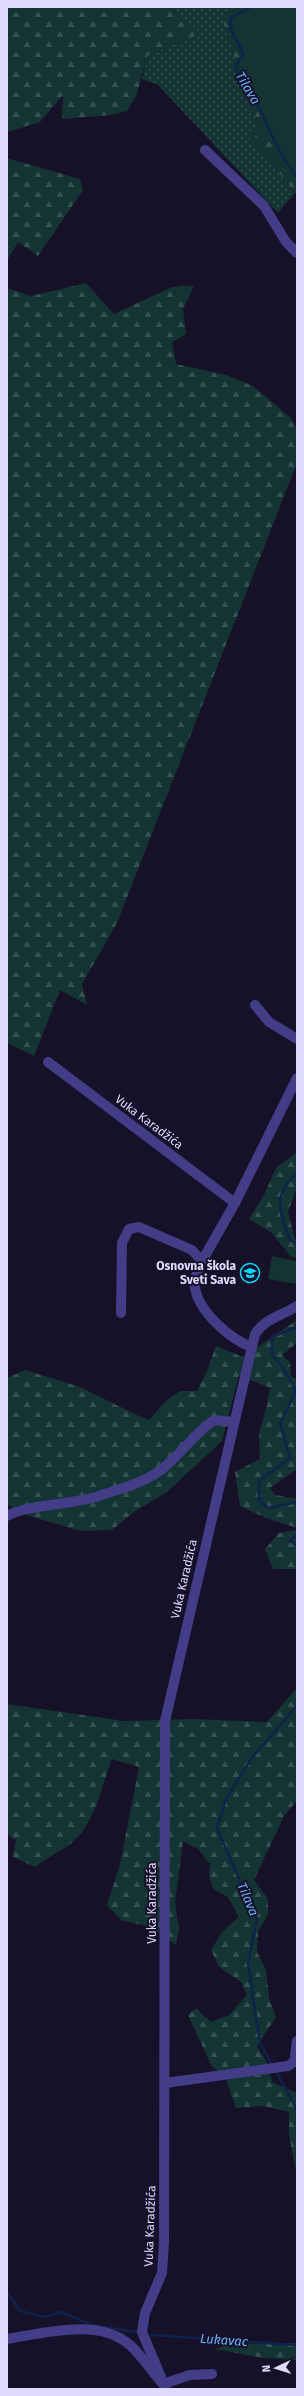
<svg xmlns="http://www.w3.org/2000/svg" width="304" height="2396" viewBox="0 0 304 2396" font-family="'Fira Sans',sans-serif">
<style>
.grass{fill:url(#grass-dots)}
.forest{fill:url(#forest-firs)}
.park{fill:#143333}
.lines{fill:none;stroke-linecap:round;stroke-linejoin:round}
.stream{stroke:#0e224b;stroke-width:2.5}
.minor{stroke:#433d87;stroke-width:10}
.tertiary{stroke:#433d87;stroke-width:10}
.labels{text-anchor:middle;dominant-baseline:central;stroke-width:4;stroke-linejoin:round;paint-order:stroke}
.street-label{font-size:12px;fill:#e0dafe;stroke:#161129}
.poi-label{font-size:12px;font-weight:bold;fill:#e0dafe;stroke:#161129;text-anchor:end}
.water-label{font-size:13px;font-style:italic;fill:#69b2fd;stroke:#161129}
</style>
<defs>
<pattern id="grass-dots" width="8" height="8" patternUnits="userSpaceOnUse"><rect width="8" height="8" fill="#143333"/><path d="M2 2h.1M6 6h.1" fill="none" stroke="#365052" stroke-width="1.8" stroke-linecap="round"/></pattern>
<pattern id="forest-firs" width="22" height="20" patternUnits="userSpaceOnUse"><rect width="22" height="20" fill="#143333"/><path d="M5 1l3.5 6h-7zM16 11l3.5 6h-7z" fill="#365052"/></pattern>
</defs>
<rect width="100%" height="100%" fill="#161129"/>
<path class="grass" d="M168,7H230L223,18L257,125L248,135L295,193L278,213L158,85L142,79L147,56L196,35Z"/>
<g class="forest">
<path d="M7,7H168L197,35L147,56L137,94L127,111L110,115L62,119L63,95L40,122L7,132Z"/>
<path d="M230,7H277L297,155V195L248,135L257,125L222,18Z"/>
<path d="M7,158L80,179L83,190L38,256L18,242L7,261Z"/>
<path d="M86,283L114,314L172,287L194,286L183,309L186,334L172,342L176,364L226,375L253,386L290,417L297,430V463L117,923L82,984L87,1005L60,990L34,1056L7,1043V288L31,296Z"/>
<path d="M297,1152V1187L288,1212L295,1239L297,1240V1258L291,1257L272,1233L249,1219L264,1195L276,1168Z"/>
<path d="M297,1320V1343L282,1355L290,1362L291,1376L297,1380V1469L270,1488L275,1495L297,1499V1528L266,1518L240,1506L235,1472L260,1459L259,1434L267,1405L270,1388L239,1375L222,1441L167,1492L134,1512L112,1530L81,1531L26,1515L7,1504V1378L25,1370L80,1387L139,1416L149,1420L166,1401L180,1391H197L207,1371L216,1346L243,1357Z"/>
<path d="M297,1530V1569H273L265,1549L279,1533Z"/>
<path d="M297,1688V1801L284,1816L254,1880L268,1899V1915L258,1931L257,1952L266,1970L269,1998L276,2017L257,2046L267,2062L272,2082L297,2093V2177L289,2135V2112L263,2106L236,2108L226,2079L211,2065L188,2015L196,2008L211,2022L229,2015L247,1995L241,1982L219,1967L211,1950L222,1932L239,1917L228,1897L213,1889L209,1877L210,1864L198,1849L183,1841L175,1903L179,1929L176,1945L151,1927L121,1920L107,1905L120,1864L139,1767L112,1759C101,1787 95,1826 69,1845C58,1853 46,1858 35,1867L13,1857L16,1840L7,1834V1704L124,1721L193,1719L267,1722Z"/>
<path d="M297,2343V2360L263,2358L215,2349L231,2344Z"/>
</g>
<g class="park">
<path d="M239,7H297V182L287,168L274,156L275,141L273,137L261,139L254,134L260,120L259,112L236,76V67L241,53L231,42L233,28L232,12Z"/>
<path d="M272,1256L297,1261V1284L268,1279Z"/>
</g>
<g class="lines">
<g class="stream">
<path d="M251,7L231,18C227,35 242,41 243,56L235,66C241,81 250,88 256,101C269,128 278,154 297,177"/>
<path d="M297,1173C271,1196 280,1212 290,1240L297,1244"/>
<path d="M297,1327L272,1337V1355L282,1366L296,1391L280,1424L290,1458L259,1481V1500L268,1508L297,1502"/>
<path d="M297,1534L290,1541L297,1545"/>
<path d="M272,2065L260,2043L248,1963L257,1920L217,1828L226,1799L251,1759L297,1706"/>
<path d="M276,2071L297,2110"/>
<path d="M7,2292L20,2311L45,2317L61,2312L92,2325L136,2332"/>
<path d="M151,2335L297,2345"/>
</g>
<g class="minor">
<path d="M205,150L264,206L286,242L297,253"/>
<path d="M255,1005L269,1022L297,1039"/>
<path d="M48,1062L235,1203L202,1261"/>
<path d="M235,1203L297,1078"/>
<path d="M121,1313L122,1243L129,1229L139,1227L192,1250L202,1261C199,1268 193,1279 195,1288C199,1312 229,1338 251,1347"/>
<path d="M7,1516C28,1504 73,1505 99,1496C119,1489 144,1483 161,1470C180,1455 194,1434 214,1420L234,1422"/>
<path d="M165,2083L288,2066L294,2062L297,2041"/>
<path d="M7,2339C45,2333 100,2317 131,2346C143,2357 152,2372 163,2384L190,2375L212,2374"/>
</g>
<path class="tertiary" d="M166,2389L142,2332L145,2313L162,2273L164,2242L165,1721L255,1334C266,1318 281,1316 297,1306"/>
</g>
<defs>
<g id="school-ring" transform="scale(1)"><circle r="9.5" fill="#161129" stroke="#09d8fb" stroke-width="1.5"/><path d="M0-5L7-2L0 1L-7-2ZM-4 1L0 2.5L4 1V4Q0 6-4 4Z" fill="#09d8fb"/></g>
</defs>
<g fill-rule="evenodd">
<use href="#school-ring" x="250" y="1273"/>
</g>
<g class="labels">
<g class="street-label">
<text transform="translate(149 1122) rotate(37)">Vuka Karadžića</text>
<text transform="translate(184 1579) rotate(-77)">Vuka Karadžića</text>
<text transform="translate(152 1903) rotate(-90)">Vuka Karadžića</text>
<text transform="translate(150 2226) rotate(-88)">Vuka Karadžića</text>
</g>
<g class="poi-label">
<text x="236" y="1266">Osnovna škola<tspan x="236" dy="14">Sveti Sava</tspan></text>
</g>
<g class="water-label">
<text transform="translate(248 88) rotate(60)">Tilava</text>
<text transform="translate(248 1899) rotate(67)">Tilava</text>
<text transform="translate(224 2340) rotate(4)">Lukavac</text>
</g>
</g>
<rect width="304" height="2396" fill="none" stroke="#e0dafe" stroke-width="16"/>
<g transform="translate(276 2368) rotate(266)" stroke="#161129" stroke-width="3" paint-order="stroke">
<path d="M0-3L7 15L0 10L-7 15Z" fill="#e0dafe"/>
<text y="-6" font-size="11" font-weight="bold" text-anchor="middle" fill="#e0dafe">N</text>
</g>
</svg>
